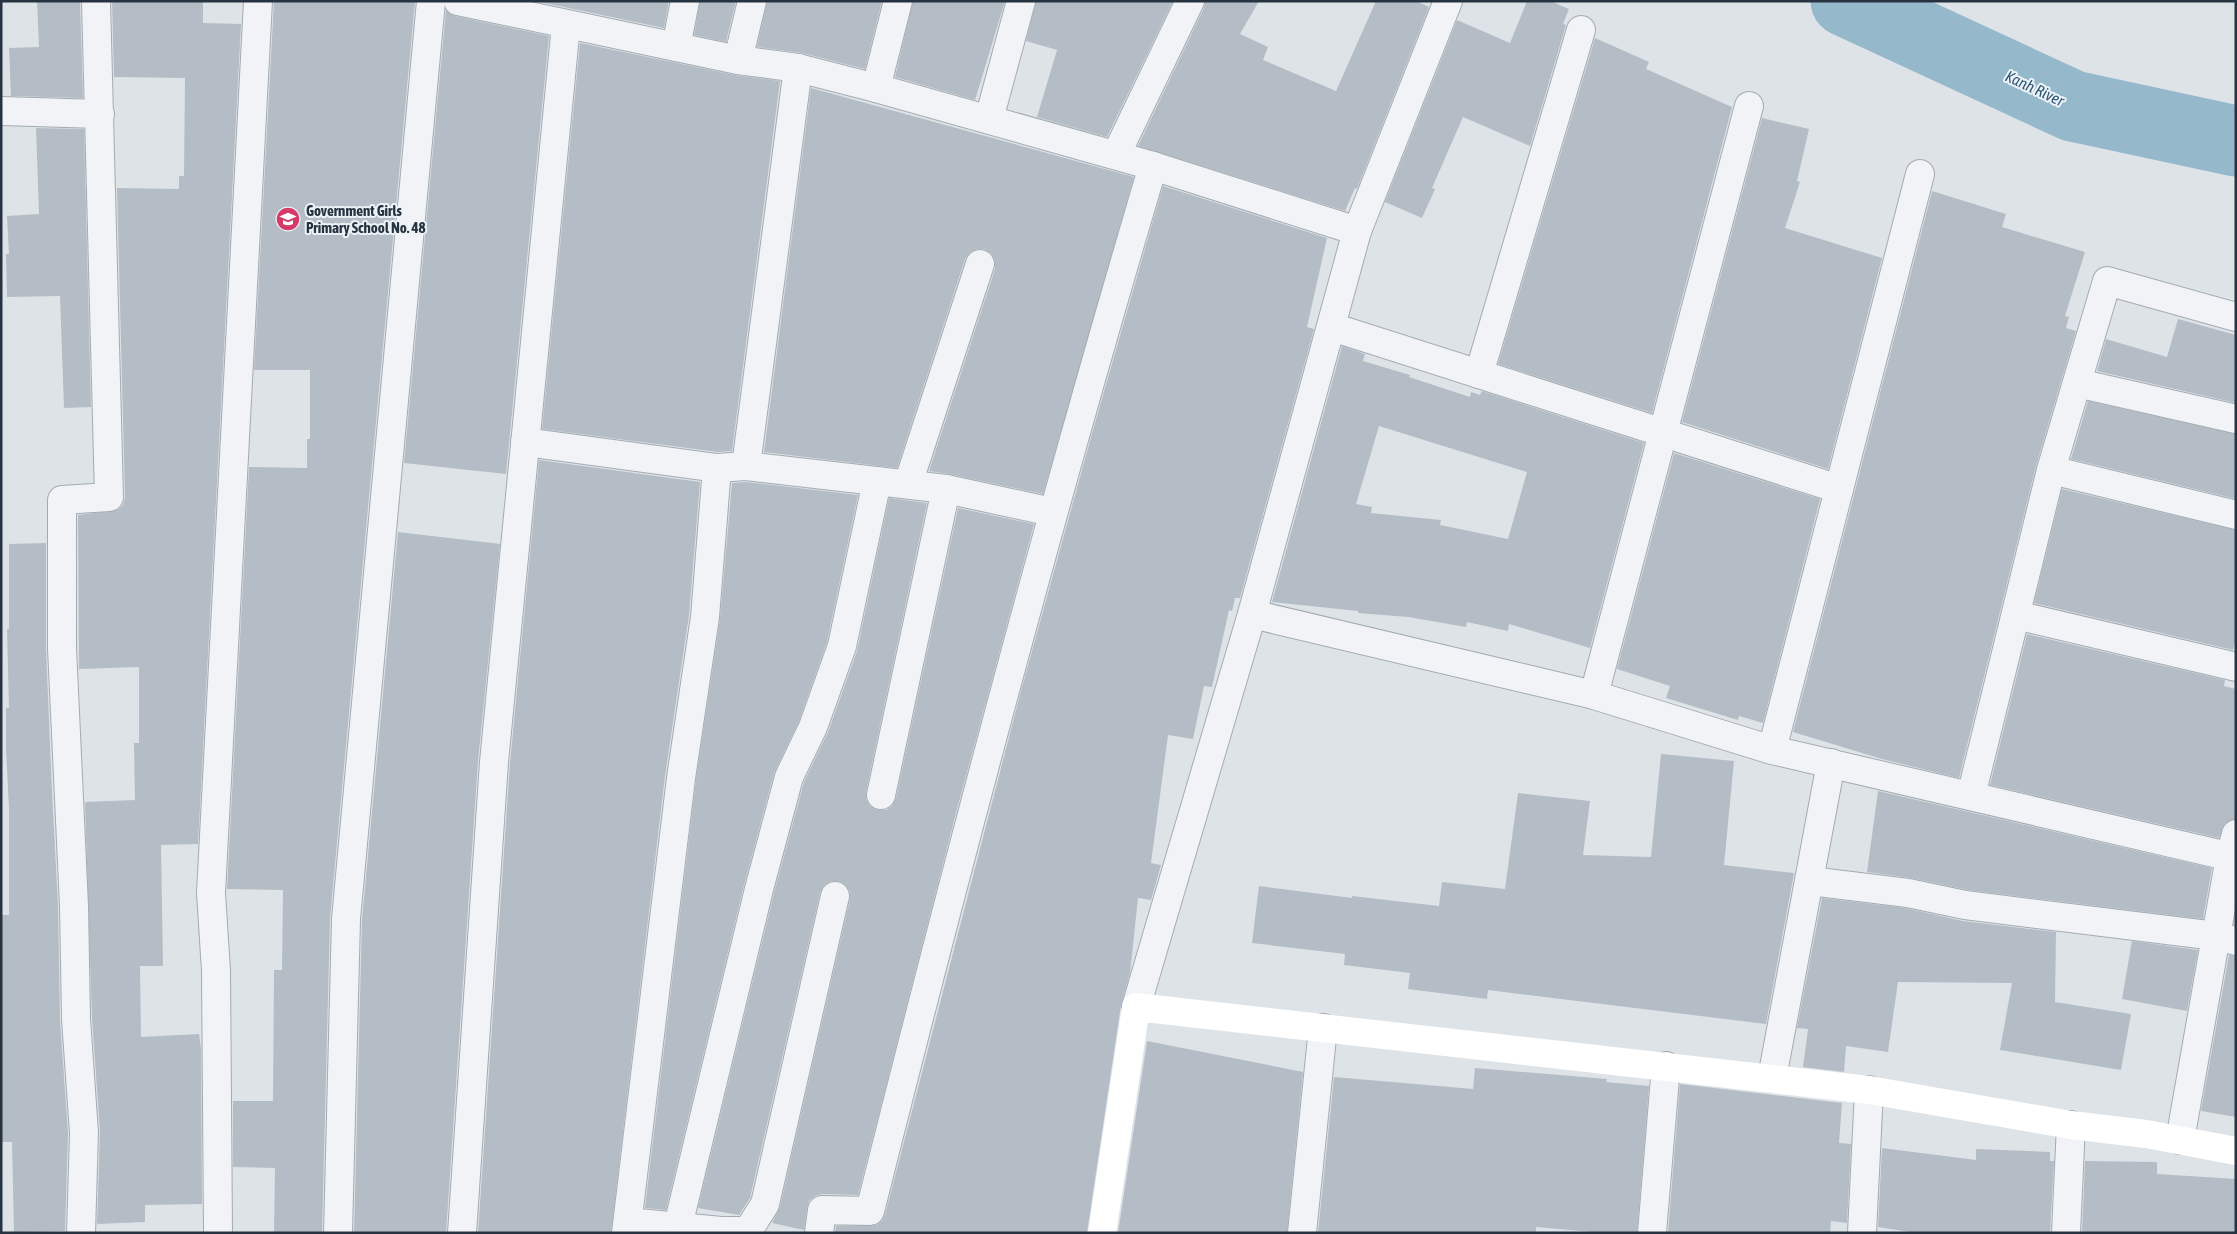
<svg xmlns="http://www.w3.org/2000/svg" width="2237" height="1234" viewBox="0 0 2237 1234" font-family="'Asap Condensed',sans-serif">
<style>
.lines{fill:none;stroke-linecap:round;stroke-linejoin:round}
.river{stroke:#96b8cb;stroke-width:71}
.building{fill:#b4bdc5;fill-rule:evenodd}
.street-casing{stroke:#a3abb2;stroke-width:30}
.street{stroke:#f1f3f6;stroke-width:28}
.secondary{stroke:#fff;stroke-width:28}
.labels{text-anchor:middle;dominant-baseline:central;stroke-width:4;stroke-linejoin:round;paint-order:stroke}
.poi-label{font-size:15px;font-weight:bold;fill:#263340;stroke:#edf2f6;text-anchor:start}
.water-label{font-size:16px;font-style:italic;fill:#2e5976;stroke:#edf2f6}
</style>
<rect width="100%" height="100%" fill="#dee3e8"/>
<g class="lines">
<path class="river" d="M1846,1L2073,106L2236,141"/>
</g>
<g class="building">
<path d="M37,1H80L83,98L11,96L9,48L39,47Z"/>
<path d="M112,1H203V23L241,24L198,844L161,845L163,966H140L141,1037L199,1034L201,1049L202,1204L145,1205V1222L97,1224L100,1132L92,1018L85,802L135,800L134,743H139V667L79,669L78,515L117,510L123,505L125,497L117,188L179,189V176H184L185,78L114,77Z"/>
<path d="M274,1H415L330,918L322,1233H274L275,1168L233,1167V1101H273L274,970H282L283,890L227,889L249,467L307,468V439H310V370H254Z"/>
<path d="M535,1H669L664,28Z"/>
<path d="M700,1H736L726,42L694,35Z"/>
<path d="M767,1H882L865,69L802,53L757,47Z"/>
<path d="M913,1H1005L975,100L895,77Z"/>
<path d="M1036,1H1173L1107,137L1037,117L1057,50L1026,41Z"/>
<path d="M1205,1H1259L1240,34L1268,47L1263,60L1336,91L1376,1H1416L1429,7L1357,189L1355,188L1345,211L1138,146L1204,8Z"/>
<path d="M1527,1H1550L1569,9L1563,24L1566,25L1530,146L1463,117L1432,188L1435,189L1422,218L1385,202L1457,20L1510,43Z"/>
<path d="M446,10L455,16L549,36L506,474L404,463Z"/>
<path d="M1595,38L1649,62L1646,69L1732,107L1652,413L1498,364Z"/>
<path d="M580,43L735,75L780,81L732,451L718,452L542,429Z"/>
<path d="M811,88L1134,177L1043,494L949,474L929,471L995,269V261L992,254L984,249H977L970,252L965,259L897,468L764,452Z"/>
<path d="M1762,118L1809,129L1797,181L1800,182L1785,228L1882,258L1828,469L1682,422Z"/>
<path d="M36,128L84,129L91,407L64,408L60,296L7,297L6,254H9L7,216L39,214Z"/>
<path d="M1163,186L1327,238L1307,327L1314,329L1240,598H1235L1232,611L1229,610L1212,687L1204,686L1193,739L1168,735L1151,863L1161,865L1151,900L1138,898L1130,973L1121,1005L1087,1233H835L836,1226L876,1225L882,1221L885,1215L1021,691L1093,430Z"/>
<path d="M1932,191L2006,214L2002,227L2085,252L2065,316L2069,317L2066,328L2076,331L2036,466L1959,778L1882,759L1793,732Z"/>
<path d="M2178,319L2236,335V403L2097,371L2106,339L2167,357Z"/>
<path d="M1342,346L1365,354L1363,361L1410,375L1409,377L1470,397L1471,392L1480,395L1482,391L1644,443L1590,648L1509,624L1508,631L1467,622L1466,627L1408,617L1358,613V611L1272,602ZM1379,426L1527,472L1508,539L1440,525L1441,520L1371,513L1372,507L1356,504Z"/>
<path d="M2088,401L2236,434V499L2071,459Z"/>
<path d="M1674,453L1820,499L1763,723L1739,716L1738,720L1666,698L1670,686L1617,669Z"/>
<path d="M539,460L700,482L689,615L665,776L611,1233H478L510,763Z"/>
<path d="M746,482L858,495L827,642L799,721L774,773L744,885L666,1210L645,1208L696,780L720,619L732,483Z"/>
<path d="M2062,489L2236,530V637L2233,650L2034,603Z"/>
<path d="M889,498L927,503L866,792V799L870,806L878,810H886L892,806L896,798L958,508L1034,524L956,813L858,1195L822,1194L815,1196L809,1201L807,1208L804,1230L772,1223L780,1207L850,899V892L846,885L838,881H831L824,885L820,893L750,1198L739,1215L698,1208L774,893L804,782L828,732L857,651Z"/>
<path d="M398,532L500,544L478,761L446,1233H354L362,920Z"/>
<path d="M46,543V649L52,792L58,906L60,1020L68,1133L65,1231L14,1232L12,1142H1V915H9V809L6,748V708H9L7,629H9V544Z"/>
<path d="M2027,634L2225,680L2224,686L2236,689V819L2225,823L2219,838L1990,785Z"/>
<path d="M1661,754L1734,761L1724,865L1794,873L1766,1024L1488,990L1487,999L1408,989L1410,973L1344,965L1345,954L1252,943L1259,886L1352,898V896L1439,906L1442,882L1505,889L1518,793L1590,801L1583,855L1651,857Z"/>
<path d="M1878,791L2212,868L2203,919L1968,890L1911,878L1867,872Z"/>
<path d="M1822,898L1905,908L1963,921L2056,932L2055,1002L2131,1014L2121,1070L2000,1050L2012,983L1898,982L1888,1052L1846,1046L1844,1072L1803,1067L1808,1029L1797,1028Z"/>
<path d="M2132,941L2198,950L2187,1011L2122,999Z"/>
<path d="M2229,955L2236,956V1117L2201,1111Z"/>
<path d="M1147,1041L1303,1072L1287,1233H1118Z"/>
<path d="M1475,1068L1607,1079L1606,1082L1649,1086L1637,1233H1604L1536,1227V1233H1318L1334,1077L1473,1089Z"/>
<path d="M1680,1084L1842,1103L1839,1143L1851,1144L1847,1223L1831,1221L1830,1233H1668Z"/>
<path d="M1882,1148L1976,1160V1149L2050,1152V1161H2054L2050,1233H1916L1878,1227Z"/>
<path d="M2085,1161L2157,1162V1174L2236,1179V1233H2082Z"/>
</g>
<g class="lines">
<g class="street-casing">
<g id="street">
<path d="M458,1L738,60L798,68L876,88L1153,166L1357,231"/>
<path d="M676,47L685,1"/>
<path d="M738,60L752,1"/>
<path d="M876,88L898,1"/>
<path d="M1,111L100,114"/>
<path d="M989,119L1021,1"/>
<path d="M1116,155L1190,1"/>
<path d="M1332,327L1839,489"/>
<path d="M1479,374L1581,30"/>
<path d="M2077,383L2236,419"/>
<path d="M525,442L717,468L746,466L946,489L1052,512"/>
<path d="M746,466L798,68"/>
<path d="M2051,470L2236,515"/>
<path d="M908,484L980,264"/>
<path d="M1252,614L1594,695L1772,750L2236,858"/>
<path d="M2016,615L2236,667"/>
<path d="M1594,695L1749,106"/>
<path d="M1772,750L1920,174"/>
<path d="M881,795L946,489"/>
<path d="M1971,796L2051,470L2107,281L2236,317"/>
<path d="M1810,881L1908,893L1965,905L2216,936L2236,941"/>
<path d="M1136,1007L1252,614L1357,231L1448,1"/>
<path d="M1772,1078L1831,763"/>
<path d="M2180,1140L2230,857L2236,834"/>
<path d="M628,1222L721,1231H748L765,1204L835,896"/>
<path d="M678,1226L759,889L789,777L813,727L842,646L877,481"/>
<path d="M81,1233L84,1133L76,1019L74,906L62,648V500L109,497L96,1"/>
<path d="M218,1233L216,971L211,893L258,1"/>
<path d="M338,1233L346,919L431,1"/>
<path d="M462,1233L494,762L566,25"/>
<path d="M626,1233L681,778L705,617L717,468"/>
<path d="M819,1233L822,1210L870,1211C958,860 1050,512 1153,166"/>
<path d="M1302,1233L1323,1028"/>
<path d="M1652,1233L1666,1066"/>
<path d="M1862,1233L1869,1090"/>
<path d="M2066,1233L2071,1125"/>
</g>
</g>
<use href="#street" class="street"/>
<path class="secondary" d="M1102,1233L1136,1007L1869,1090L2071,1125L2146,1134L2236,1151"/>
</g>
<defs>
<g id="school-disc" transform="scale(1.25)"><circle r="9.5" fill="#d63a69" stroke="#edf2f6"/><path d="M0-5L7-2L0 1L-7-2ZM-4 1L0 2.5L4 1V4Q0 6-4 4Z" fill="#fff"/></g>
</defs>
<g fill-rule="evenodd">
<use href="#school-disc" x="288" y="219"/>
</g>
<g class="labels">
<g class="poi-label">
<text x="306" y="210">Government Girls<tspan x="306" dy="17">Primary School No. 48</tspan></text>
</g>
<g class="water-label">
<text transform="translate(2035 88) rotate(25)">Kanh River</text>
</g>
</g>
<rect width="2237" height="1234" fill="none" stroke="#263340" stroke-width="5"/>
</svg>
